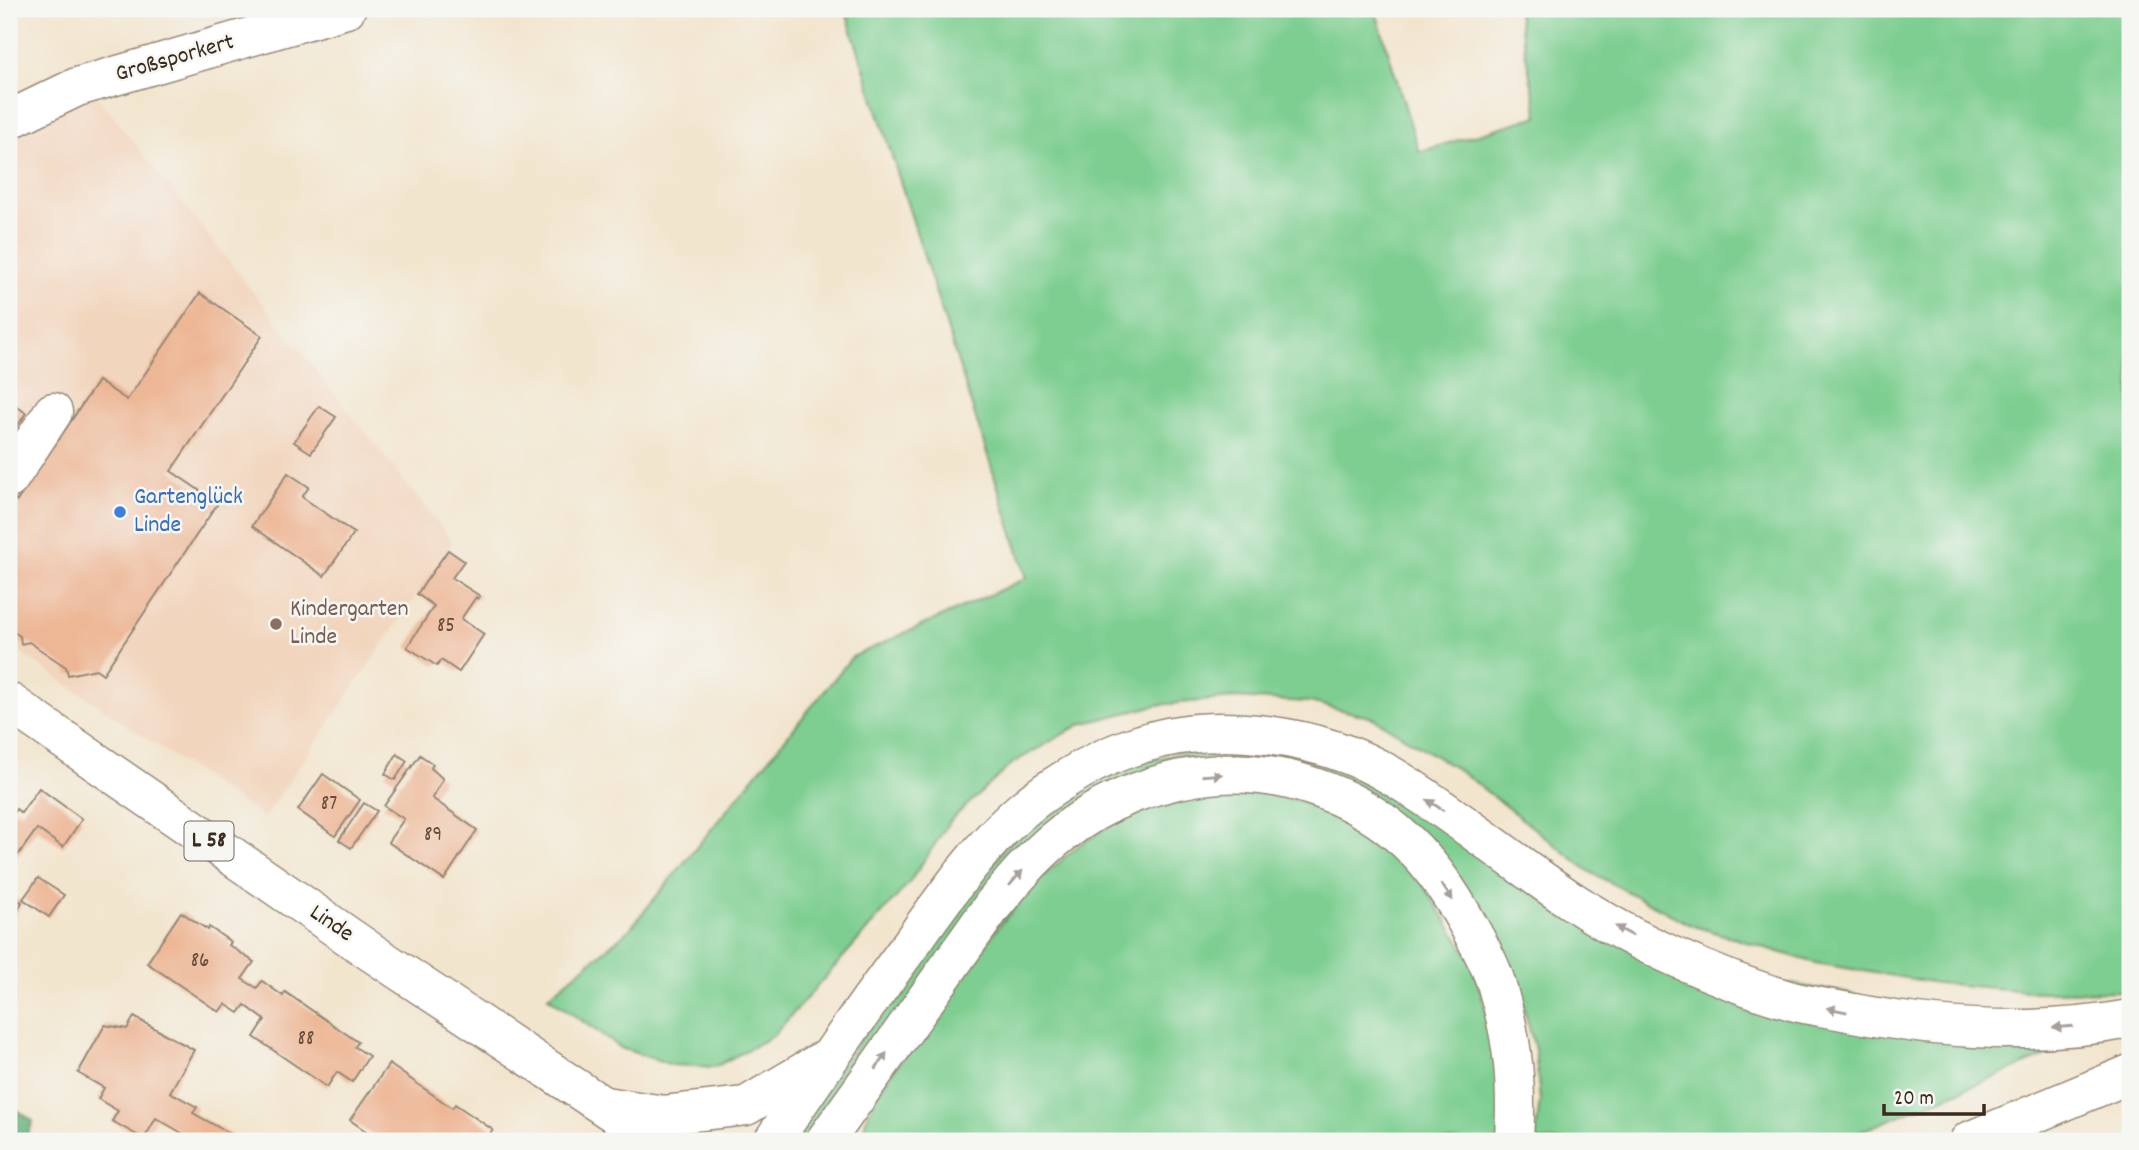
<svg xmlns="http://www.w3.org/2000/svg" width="2139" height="1150" viewBox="0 0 2139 1150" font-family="Dekko,sans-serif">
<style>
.built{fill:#f2d5bd}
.green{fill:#7dce90;stroke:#5c7c57;stroke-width:2}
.forest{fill:#66b17a;stroke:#506e4c;stroke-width:2}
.building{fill:#edb694}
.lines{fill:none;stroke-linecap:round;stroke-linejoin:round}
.minor-casing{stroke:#968876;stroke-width:41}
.major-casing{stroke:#968876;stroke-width:41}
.highway-casing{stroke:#968876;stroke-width:41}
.minor{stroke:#fff;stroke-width:38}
.major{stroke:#fff;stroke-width:38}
.highway{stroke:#fff;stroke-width:38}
.oneway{fill:#a79f9a}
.shop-dot{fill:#3f7fe0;stroke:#f6f6f2;stroke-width:2.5}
.education-dot{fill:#8d6e63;stroke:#f6f6f2;stroke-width:2.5}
.labels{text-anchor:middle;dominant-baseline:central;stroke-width:5;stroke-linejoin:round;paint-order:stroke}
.number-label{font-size:21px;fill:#684d3c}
.shield{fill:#f6f6f2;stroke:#73675e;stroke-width:2}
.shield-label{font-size:23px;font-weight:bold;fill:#3b2a1e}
.street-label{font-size:24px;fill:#3b2a1e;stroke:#f6f6f2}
.shop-label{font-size:24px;fill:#366cbe;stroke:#f6f6f2;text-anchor:start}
.education-label{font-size:24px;fill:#785e54;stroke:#f6f6f2;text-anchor:start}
</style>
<rect width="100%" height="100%" fill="#f6f6f2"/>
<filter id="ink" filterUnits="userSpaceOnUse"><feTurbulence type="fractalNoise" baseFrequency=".0143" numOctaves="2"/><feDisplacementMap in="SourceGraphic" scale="14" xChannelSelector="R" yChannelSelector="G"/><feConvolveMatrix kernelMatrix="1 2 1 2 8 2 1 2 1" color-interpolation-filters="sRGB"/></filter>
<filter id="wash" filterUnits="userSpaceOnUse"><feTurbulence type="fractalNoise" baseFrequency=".00686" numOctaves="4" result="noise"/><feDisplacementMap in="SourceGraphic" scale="28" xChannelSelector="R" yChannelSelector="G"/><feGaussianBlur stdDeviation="1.57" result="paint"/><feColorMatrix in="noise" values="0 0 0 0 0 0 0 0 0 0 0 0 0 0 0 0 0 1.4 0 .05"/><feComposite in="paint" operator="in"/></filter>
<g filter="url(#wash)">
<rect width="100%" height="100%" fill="#f2e5ce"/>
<path class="built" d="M96,95L453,542L264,818L9,645V138Z"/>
<g class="green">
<path d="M845,9H1375L1419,152L1538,116L1517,9H2130V991L2039,992L1937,983L1815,963L1691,925L1590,872L1463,773L1373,718L1310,702L1233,698L1157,705L1081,724L1013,763L951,820L909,883L773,1036L715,1067L672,1065L621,1048L548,997L629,930L852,657L1027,578Z"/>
<path d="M1202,748L1286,751L1377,786L1652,961L2098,1035L1837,1141H1535L1540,1100L1535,1049L1519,991L1497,938L1372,801L1121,783L807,1141H789L934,934L1015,836L1115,768Z"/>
<path d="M1213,792H1261L1303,802L1340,817L1385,845L1417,874L1474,965L1493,1039L1503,1111L1498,1141H861L866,1120L876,1095L999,926L1040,879L1079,845L1129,814L1176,798Z"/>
</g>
<path class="forest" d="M9,1104L33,1121L25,1141H9Z"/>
<g id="blocks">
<g class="building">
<path d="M200,293L262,336L171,471L218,503L103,674L96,669L68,675L66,667L29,642L21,644L20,636L9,629V499L11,497L17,501L98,381L127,400Z"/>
<path d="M9,401L26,413L9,439Z"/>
<path d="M319,406L336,417L311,453L294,442Z"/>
<path d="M288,473L309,487L302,497L354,533L324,576L252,526Z"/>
<path d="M448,550L464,561L452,578L480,596L478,599L476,597L461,619L484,634L459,672L441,660L437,666L407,647L434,606L417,594Z"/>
<path d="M397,754L407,761L395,780L385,774Z"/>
<path d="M420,755L433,764L431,768L443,779L432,798L477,830L444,880L388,842L404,819L384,806Z"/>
<path d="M323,774L360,800L335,836L298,810Z"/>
<path d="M39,788L82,819L63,847L37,829L18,855L9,848V819L16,809L21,813Z"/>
<path d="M364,803L377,811L351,848L339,840Z"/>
<path d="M38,878L64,895L49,917L23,899Z"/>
<path d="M9,896L22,902L9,928Z"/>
<path d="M181,912L208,930L209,927L231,942L229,945L254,962L242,979L257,988L262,981L283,996L285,992L358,1042L355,1047L369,1056L352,1082L337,1072L327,1087L254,1037L265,1020L245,1005L239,1013L225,1004L219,1012L147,963Z"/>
<path d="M134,1017L194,1050L170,1092L197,1107L193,1113L232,1135L229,1141H177L182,1133L156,1118L144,1139L112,1121L118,1111L98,1099L104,1088L78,1073L105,1025L127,1029Z"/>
<path d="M389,1064L452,1108L455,1104L493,1130L485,1141H380L350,1120Z"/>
</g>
</g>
</g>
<g filter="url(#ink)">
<use href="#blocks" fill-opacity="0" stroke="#968876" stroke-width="2"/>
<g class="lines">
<g class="minor-casing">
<g id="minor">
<path d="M9,120L77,87L346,9"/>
<path d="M9,479L53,412"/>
</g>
</g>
<g class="major-casing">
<path id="major" d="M9,702L371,952L656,1141"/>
</g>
<g class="highway-casing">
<g id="highway">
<path d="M605,1106L664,1115L746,1106L820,1062"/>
<path d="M773,1141C815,1078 858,1016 903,955C943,899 989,830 1047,791C1075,772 1108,754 1141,744C1217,719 1323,735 1392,776C1480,829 1556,901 1649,945C1695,967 1743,987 1792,1001C1811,1006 1830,1008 1848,1012C1940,1030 2037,1036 2130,1019"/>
<path d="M825,1141L993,905C1013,881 1034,856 1059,836C1103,800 1162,778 1219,774C1280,770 1348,792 1396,832C1428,858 1453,896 1472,932C1482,950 1493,970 1498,990C1514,1043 1517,1087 1514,1141"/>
<path d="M1969,1141L2130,1074"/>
</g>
</g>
<use href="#minor" class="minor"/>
<use href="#major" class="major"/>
<use href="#highway" class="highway"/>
</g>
<defs><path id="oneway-solid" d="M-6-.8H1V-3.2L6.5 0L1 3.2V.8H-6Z" transform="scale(1.75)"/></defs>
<g class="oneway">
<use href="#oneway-solid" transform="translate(1212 775) rotate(-4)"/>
<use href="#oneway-solid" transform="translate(1435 805) rotate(-146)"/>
<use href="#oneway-solid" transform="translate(1016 878) rotate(-49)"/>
<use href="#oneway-solid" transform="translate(1447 892) rotate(55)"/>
<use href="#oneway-solid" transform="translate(1624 931) rotate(-151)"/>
<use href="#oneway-solid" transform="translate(1837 1010) rotate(-169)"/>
<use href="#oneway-solid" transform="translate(2063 1027) rotate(176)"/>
<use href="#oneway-solid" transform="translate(881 1061) rotate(-55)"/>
</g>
</g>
<circle class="shop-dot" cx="120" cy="512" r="7"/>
<circle class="education-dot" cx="276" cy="624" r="7"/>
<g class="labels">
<g class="number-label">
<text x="446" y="627">85</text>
<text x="329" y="805">87</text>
<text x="433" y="836">89</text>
<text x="200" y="962">86</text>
<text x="306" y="1040">88</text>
</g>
<rect class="shield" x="184.5" y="821.5" width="49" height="39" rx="5"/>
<g class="shield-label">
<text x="209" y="841">L 58</text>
</g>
<g class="street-label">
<text transform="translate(175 59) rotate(-16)">Großsporkert</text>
<text transform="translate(331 924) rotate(34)">Linde</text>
</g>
<g class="shop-label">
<text x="134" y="498">Gartenglück<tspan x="134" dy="28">Linde</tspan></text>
</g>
<g class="education-label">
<text x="290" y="610">Kindergarten<tspan x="290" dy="28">Linde</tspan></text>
</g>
</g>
<rect width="2139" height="1150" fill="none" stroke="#f6f6f2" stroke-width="35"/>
<path d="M1884 1104v10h100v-10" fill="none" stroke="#3b2a1e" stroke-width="3.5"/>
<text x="1894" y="1104" font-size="21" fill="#3b2a1e" stroke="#f6f6f2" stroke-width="5" paint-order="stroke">20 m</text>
</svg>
